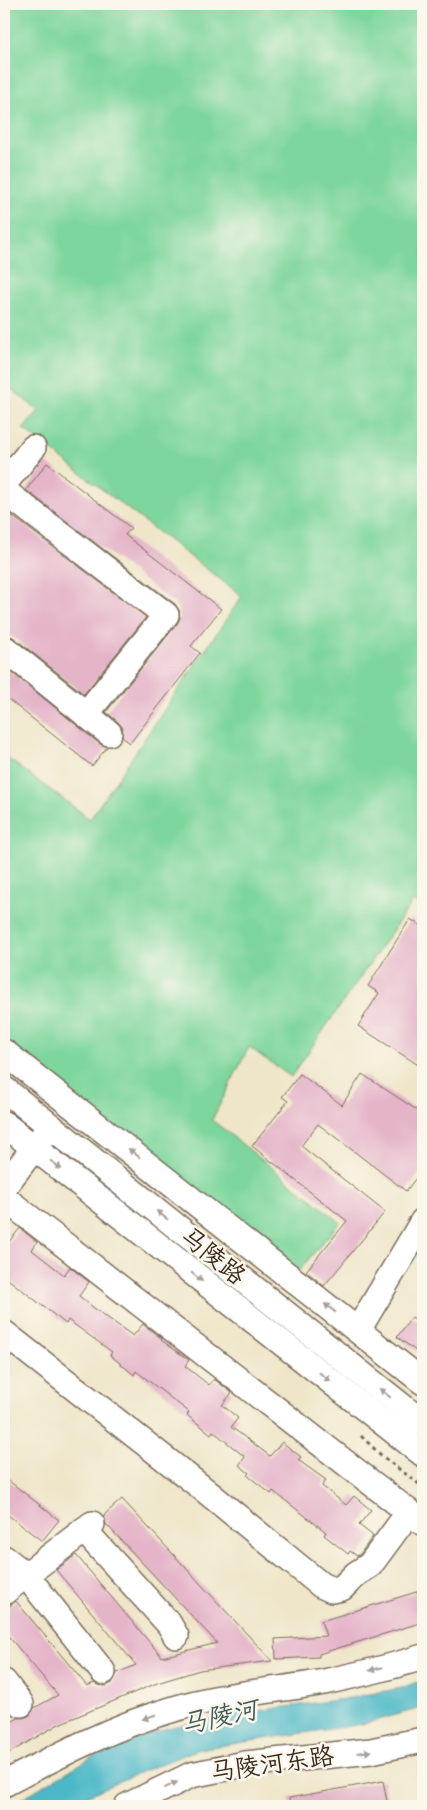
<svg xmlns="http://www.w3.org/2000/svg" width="427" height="1810" viewBox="0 0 427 1810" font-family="Caveat,'LXGW WenKai TC',sans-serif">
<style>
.green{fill:#7dd69b;stroke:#5c805c}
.water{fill:#4bb8c7;stroke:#437172}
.building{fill:#e4b4c9}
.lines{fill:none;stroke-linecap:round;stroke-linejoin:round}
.minor-casing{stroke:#7a6c5a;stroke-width:28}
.path{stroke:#7a6c5a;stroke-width:3;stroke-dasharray:4 4;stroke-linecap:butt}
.minor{stroke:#fff;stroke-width:25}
.oneway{fill:#a79f9a}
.labels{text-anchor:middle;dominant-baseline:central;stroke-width:5;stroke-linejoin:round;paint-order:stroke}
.street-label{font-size:25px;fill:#3b2a1e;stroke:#fbf7ec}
.water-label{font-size:26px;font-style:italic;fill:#415c59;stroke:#fbf7ec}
</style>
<rect width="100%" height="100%" fill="#fbf7ec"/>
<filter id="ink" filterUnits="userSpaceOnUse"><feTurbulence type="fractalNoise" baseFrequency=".02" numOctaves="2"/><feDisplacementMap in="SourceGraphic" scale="10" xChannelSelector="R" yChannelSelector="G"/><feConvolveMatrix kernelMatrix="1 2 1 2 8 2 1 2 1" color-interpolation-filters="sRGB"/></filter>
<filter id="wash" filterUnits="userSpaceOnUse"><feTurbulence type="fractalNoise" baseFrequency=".0096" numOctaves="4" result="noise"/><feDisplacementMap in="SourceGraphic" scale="20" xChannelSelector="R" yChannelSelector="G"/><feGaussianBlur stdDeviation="1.12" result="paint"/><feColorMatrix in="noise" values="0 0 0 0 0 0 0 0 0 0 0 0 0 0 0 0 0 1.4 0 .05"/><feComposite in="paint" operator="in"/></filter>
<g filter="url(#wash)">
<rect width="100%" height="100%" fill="#efe6c9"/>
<path class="green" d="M4,4H423V907L413,901L291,1077L249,1047L212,1120L340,1222L297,1273L4,1039V756L90,819L242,596L23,429L39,411L4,383Z"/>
<path class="water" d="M423,1680V1708H422L363,1724L199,1749L141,1772L64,1806H9L97,1754L163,1729L226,1715L344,1699L401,1688Z"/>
<g id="blocks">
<g class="building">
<path d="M47,463L131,528L125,535L221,609L191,646L200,653L130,743L122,737L123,728L118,722L106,712L177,624L180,618L179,610L175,604L26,490Z"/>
<path d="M7,512L146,617L84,694L13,637L4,634V516Z"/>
<path d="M4,666L100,744L107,747L92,766L4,696Z"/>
<path d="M410,919L423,927V1068L358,1026L379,993L368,986Z"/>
<path d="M300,1074L342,1105L362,1074L423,1114V1169L406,1191L318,1124L301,1146L385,1212L324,1286L306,1271L347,1221L252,1146L288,1101L282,1097Z"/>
<path d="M20,1228L37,1242L32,1250L64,1275L70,1267L89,1282L79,1296L94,1308L133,1336L143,1324L162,1339L161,1340L189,1360L185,1366L209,1385L214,1379L232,1393L222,1405L238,1418L231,1427L270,1456L282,1442L301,1457L298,1460L326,1480L322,1486L346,1505L354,1496L371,1510L359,1525L373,1536L360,1554L357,1556L350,1551L348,1554L324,1535L326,1532L273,1491L271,1494L247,1475L249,1473L239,1465L245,1457L213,1431L211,1434L187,1415L189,1412L136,1371L134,1375L110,1355L112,1352L68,1320L66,1324L4,1276V1248Z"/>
<path d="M412,1317L423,1325V1356L397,1337Z"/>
<path d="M4,1477L59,1520L42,1541L4,1512Z"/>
<path d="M122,1499L272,1661L200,1670L157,1683L59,1724L4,1756V1726L18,1718H23L29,1716L34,1708L58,1695L4,1631V1611L16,1601L87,1686L94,1683L98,1685L106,1686L112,1683L117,1673L136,1665L56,1570L76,1555L162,1657L217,1643L106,1524L104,1515Z"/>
<path d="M423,1590V1622L319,1654V1657L276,1659L275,1639L326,1636L321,1621Z"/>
<path d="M383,1781L388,1806H290L289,1798Z"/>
</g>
</g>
</g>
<g filter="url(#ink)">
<use href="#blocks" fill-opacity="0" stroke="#7a6c5a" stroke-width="1"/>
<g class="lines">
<g class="minor-casing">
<g id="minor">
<path d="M4,484L33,448"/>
<path d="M4,491L166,615L86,714"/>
<path d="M4,648L109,733"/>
<path d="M4,1052L423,1382"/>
<path d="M4,1089L423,1423"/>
<path d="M4,1124L423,1454"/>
<path d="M4,1187L43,1136"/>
<path d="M4,1198L423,1523"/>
<path d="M358,1330L423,1221"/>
<path d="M4,1333L201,1487L321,1585L332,1590L342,1588L356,1574L370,1565L409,1512"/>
<path d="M84,1530L169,1624L176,1636"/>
<path d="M4,1558L26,1575L103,1672"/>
<path d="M4,1592L92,1524"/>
<path d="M4,1682L21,1704"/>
<path d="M4,1784C59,1755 114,1726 174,1709C223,1694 274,1691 324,1682C357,1675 391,1667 423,1657"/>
<path d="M127,1806L191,1775L245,1764L371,1751L423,1740"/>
</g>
</g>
<path class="path" d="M361,1436L383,1457L423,1487"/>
<use href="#minor" class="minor"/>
</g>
<defs><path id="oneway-solid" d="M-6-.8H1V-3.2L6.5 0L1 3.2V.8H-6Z" transform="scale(1.25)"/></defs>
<g class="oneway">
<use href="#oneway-solid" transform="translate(134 1153) rotate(-142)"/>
<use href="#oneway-solid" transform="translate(56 1165) rotate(38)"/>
<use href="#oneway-solid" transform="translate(162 1215) rotate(-141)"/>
<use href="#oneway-solid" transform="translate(197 1277) rotate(38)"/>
<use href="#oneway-solid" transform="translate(330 1308) rotate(-142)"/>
<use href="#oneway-solid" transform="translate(325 1377) rotate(38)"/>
<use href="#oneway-solid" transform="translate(385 1393) rotate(-141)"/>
<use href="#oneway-solid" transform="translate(376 1669) rotate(167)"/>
<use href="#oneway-solid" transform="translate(149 1717) rotate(161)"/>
<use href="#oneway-solid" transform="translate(364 1752) rotate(-7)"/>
<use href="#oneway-solid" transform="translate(171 1785) rotate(-26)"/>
</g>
</g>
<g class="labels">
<g class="street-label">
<text transform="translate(213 1256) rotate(39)">马陵路</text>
<text transform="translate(272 1764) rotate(-8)">马陵河东路</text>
</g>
<g class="water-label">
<text transform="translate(219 1717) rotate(-12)">马陵河</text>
</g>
</g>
<rect width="427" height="1810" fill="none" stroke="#fbf7ec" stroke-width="20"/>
</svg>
